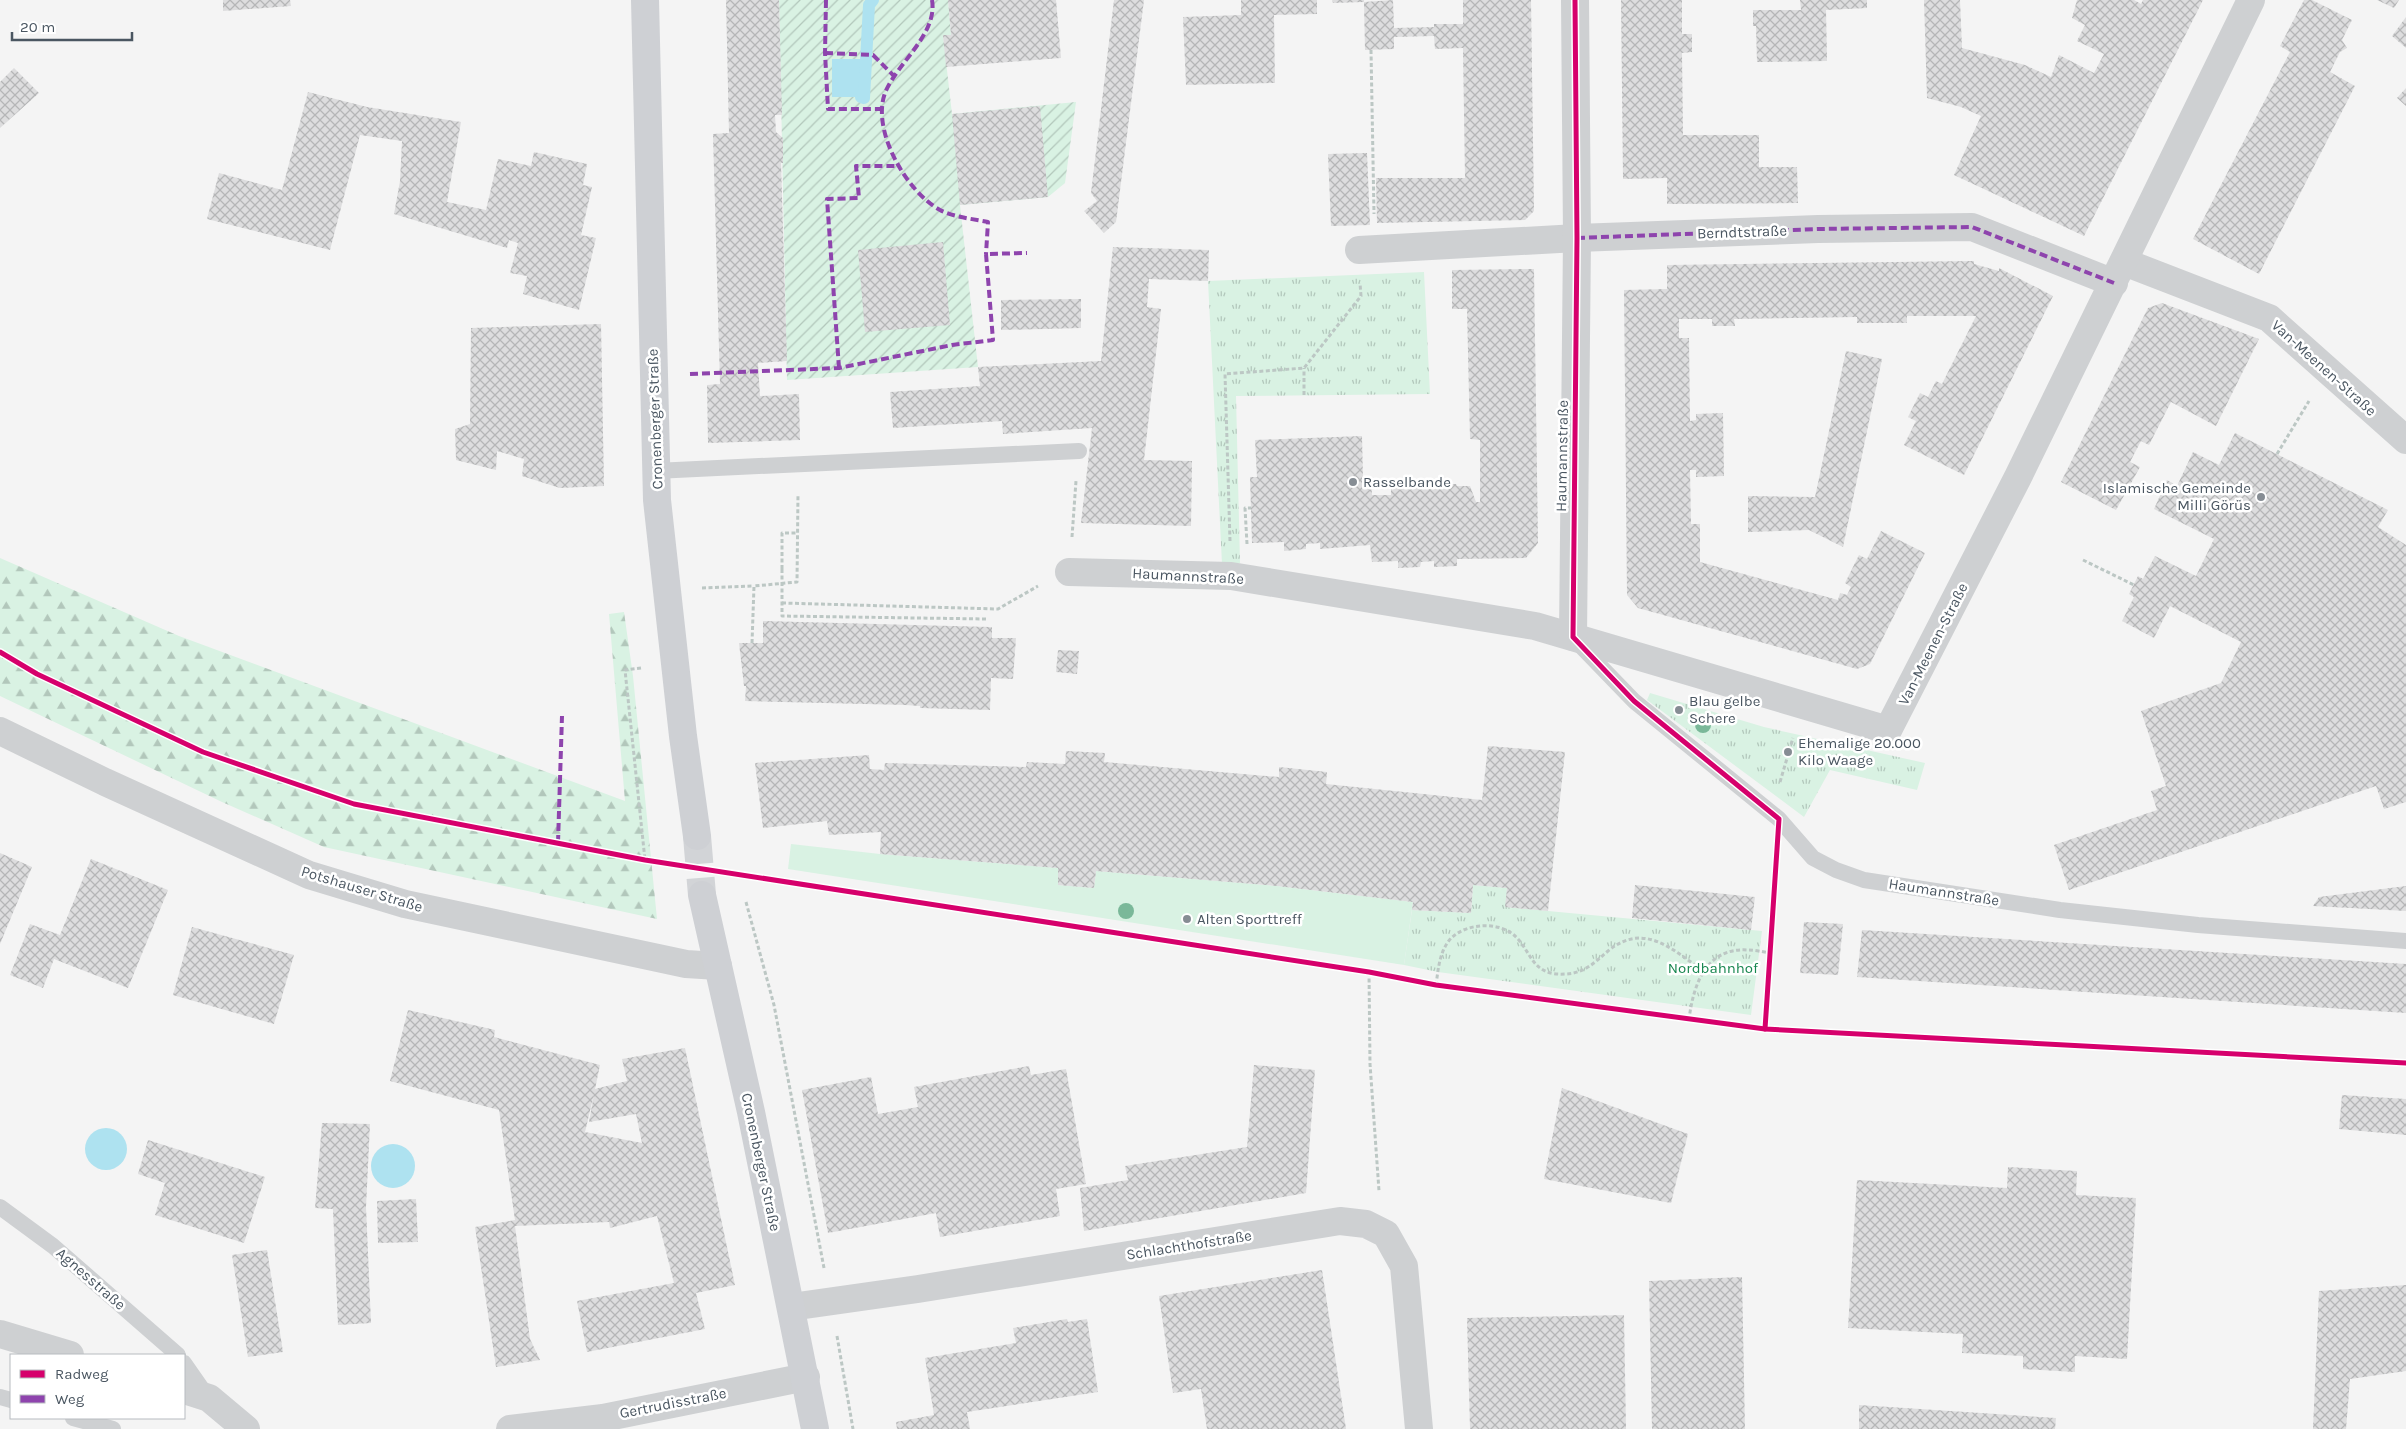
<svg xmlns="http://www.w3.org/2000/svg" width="2406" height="1429" viewBox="0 0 2406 1429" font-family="Karla,sans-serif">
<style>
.grass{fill:url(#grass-tufts)}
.forest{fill:url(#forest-firs)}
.garden{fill:url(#garden-furrows)}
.pitch{fill:#d9f2e3}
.water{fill:#aee2f0}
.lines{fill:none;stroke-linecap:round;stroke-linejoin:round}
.stream{stroke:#aee2f0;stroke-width:12}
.building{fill:url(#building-cross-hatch);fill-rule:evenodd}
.secondary-tunnel{stroke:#d2d4d7;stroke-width:28;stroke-dasharray:28 14;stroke-linecap:butt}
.path{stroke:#bcc7c4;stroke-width:3;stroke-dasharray:4 2.5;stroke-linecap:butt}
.service{stroke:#ced0d2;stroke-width:16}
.minor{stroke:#ced0d2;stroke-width:28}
.secondary{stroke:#ced0d4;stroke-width:28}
.path-bridge{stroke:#bcc7c4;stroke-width:3;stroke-dasharray:4 2.5;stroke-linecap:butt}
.quiet{stroke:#8e44ad;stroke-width:4;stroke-dasharray:8 4;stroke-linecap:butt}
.cycleway-casing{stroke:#fff;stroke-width:8}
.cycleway{stroke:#d6006c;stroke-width:5}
.tree{fill:#7ab899}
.poi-dot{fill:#868d94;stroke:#fff;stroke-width:2}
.labels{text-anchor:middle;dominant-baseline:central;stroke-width:5;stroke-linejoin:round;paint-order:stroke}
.street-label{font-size:15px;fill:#4a5661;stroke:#fff}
.poi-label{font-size:15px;fill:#4a5661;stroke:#fff;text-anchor:start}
.park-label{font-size:15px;fill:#17864f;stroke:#fff}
</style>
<defs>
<pattern id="grass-tufts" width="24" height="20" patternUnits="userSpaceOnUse" patternTransform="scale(1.25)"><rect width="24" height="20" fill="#d9f2e3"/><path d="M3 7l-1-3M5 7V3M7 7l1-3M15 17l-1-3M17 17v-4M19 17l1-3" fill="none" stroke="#b2c7bb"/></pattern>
<pattern id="forest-firs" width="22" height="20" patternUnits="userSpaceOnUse" patternTransform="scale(1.25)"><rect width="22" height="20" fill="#d9f2e3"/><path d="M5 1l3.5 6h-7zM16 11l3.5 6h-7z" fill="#b2c7bb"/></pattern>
<pattern id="garden-furrows" width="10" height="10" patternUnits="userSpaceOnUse" patternTransform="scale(1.25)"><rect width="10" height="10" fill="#d9f2e3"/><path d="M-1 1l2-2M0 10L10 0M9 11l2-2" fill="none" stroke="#b2c7bb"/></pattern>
<pattern id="building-cross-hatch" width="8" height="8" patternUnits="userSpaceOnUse" patternTransform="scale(1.25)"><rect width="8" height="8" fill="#ddddde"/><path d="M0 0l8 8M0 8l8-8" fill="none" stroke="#b5b6b7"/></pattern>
</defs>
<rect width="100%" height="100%" fill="#f4f4f4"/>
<g class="grass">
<path d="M1424,272L1430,394L1236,396L1240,563L1222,564L1208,281Z"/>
<path d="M1650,693L1764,727L1925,763L1917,790L1830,770L1804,817L1647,700Z"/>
<path d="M1473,885L1507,888L1506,907L1762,931L1751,1015L1438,972L1404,965L1412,910L1471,913Z"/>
</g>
<path class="forest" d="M0,558L179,636L625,801L609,614L624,612L633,676L657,919L324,847L222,802L0,696Z"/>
<path class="garden" d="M779,0H948L951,35H943L952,114L1076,102L1065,183L1048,197L960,205L978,367L787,380Z"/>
<path class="pitch" d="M791,844L880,854L1058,868V885L1094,888L1096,871L1277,886L1413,902L1404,965L788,869Z"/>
<g class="water">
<path d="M832,59H862L861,97H832Z"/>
<circle cx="106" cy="1149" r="21"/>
<circle cx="393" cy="1166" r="22"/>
</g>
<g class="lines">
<path class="stream" d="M861,97L864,98L869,5L873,0"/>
</g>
<g class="building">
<path d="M223,0H290L291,6L223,11Z"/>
<path d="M726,0H779L782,115H775L776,132L783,138V163H781L787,361L758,363L760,396L799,394L800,440L708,443L707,385L720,384L713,134L729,133Z"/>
<path d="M948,0H1056L1061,58L946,67L943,35H951Z"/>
<path d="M1114,0H1144L1116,222L1104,233L1084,211L1097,201L1091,193Z"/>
<path d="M1241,0H1317V14L1274,15L1275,83L1186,85L1183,17L1241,15Z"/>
<path d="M1332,0H1364V2L1333,3Z"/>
<path d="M1393,0L1394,28L1434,27V24H1463V0H1531L1534,211L1525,220L1377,223L1376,178H1465L1463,48L1435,49L1434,36L1394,37V49L1365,50L1364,2Z"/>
<path d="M1621,0H1682V34H1692V52L1682,53L1683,135H1759V167H1797L1798,203L1667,204V178L1623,179Z"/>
<path d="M1800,0H1867V8L1826,10L1827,61L1757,62L1756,26H1753V10H1801Z"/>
<path d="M1924,0H1960L1962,48L2025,65L2051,77L2059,55L2094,73L2104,54L2077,41L2085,25L2072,18L2077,0H2134L2141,4L2143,0H2203L2084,236L1954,175L1981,116L1961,107L1927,98Z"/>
<path d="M2304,0H2312L2352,20L2342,40L2347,48L2340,52L2330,72L2355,86L2259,274L2193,239L2290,52L2280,46Z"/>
<path d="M2377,0H2399L2394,8Z"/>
<path d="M2406,17V48L2392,36Z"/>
<path d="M14,68L39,93L0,128V82Z"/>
<path d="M2406,88V106L2397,98Z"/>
<path d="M308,92L367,107L461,122L447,202L486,210L498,159L531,166L534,152L587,164L583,185L592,187L581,235L596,238L579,310L523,294L527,276L510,273L518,243L509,240L507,248L394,214L400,181L402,141L360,135L330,250L207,219L219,173L282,190Z"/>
<path d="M1040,106L1048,197L960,205L952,114Z"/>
<path d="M1367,153L1370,225L1331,226L1328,154Z"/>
<path d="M943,242L950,325L865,332L858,250Z"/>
<path d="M1113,247L1209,250L1208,281L1149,279L1147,307L1161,309L1144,460L1192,461L1191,526L1081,523L1092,428L1003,434L1002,421L893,428L890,392L980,386L978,367L1101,361Z"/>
<path d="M1974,261V264L1999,271V268L2053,296L1964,475L1904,445L1916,421L1908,417L1920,393L1928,397L1936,381L1942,384L1976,316H1907V323H1857V317L1734,319L1735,326H1712V319H1679V338H1689L1690,421L1696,420V414L1723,413L1724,476L1696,477V470H1690L1691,524H1700V562L1838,600L1840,593L1847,595L1851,587L1845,583L1859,555L1867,559L1881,531L1925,553L1870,664L1857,669L1638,608L1627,595L1624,290L1667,289V265Z"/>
<path d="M1534,269L1538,543L1526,558L1457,559V566L1434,567V561L1421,562L1420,567L1398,568V561L1372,562L1370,545L1320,549V543L1306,544V549L1284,551V542L1252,543L1250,477H1257L1255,440L1362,436L1363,479H1371L1372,495H1391V486L1456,484L1457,486H1470L1476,502H1480V440L1470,439L1467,309H1452V270Z"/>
<path d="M1081,299V328L1001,330V300Z"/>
<path d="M2162,303L2259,339L2216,426L2171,402L2149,445L2141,441L2130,462L2140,467L2116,510L2061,482L2148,308Z"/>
<path d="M601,324L604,486L560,488L522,476L524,459L497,451L496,470L456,460L455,429L470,424L471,328Z"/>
<path d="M1846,351L1882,359L1843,547L1809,530L1748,532V496L1815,497Z"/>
<path d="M2235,433L2388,510L2378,527L2406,545V802L2384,809L2376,786L2069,890L2054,845L2157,810L2151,791L2166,786L2141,711L2221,683L2241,642L2170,606L2154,638L2122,621L2134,597L2129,594L2138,576L2143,579L2155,556L2196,576L2214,539L2154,509L2167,480L2177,486L2193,452L2219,465Z"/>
<path d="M763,621L990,627H992V638H1016L1013,679L991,678L990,710L920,708V706L905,705L745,701L746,686H744L739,643H763Z"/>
<path d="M1058,650L1079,651L1077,674L1056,672Z"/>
<path d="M1488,746L1565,752L1548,911L1505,907L1507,888L1473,885L1471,913L1412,910L1413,902L1277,886L1096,871L1094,888L1058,885V868L880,854L881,832L829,835L827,821L763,828L755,763L869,755L870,769L884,770L885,763L1026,767L1027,762L1065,764L1066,751L1105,753L1104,762L1279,777V767L1327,772L1326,784L1482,800Z"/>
<path d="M0,853L32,867L0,944Z"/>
<path d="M91,859L168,890L128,988L54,959L43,988L10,975L30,924L60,935Z"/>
<path d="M1635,885L1755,897L1751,930L1632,918Z"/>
<path d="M2406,886V911L2313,906L2319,897Z"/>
<path d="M1804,922L1843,924L1838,975L1800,973Z"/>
<path d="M192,927L294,955L274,1024L173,995Z"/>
<path d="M1862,930L2406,964V1013L1857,977Z"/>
<path d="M408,1010L495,1030L494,1037L600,1065L595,1089L627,1081L622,1059L685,1048L735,1285L696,1293L705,1329L587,1352L577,1301L674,1283L657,1216L610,1228L609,1222L515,1226L530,1339L540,1360L496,1367L475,1227L515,1220L499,1110L390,1081ZM594,1094L589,1122L636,1114L642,1143L585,1132Z"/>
<path d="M1254,1065L1315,1070L1306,1193L1084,1231L1080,1188L1128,1180L1125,1166L1247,1147Z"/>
<path d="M1029,1066L1031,1075L1066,1069L1086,1184L1056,1189L1060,1216L940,1237L936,1213L828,1233L802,1090L871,1077L878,1114L918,1107L914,1087Z"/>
<path d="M1562,1088L1688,1134L1671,1203L1544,1179Z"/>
<path d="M2342,1095L2406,1099V1135L2339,1129Z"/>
<path d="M322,1123L370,1124L366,1207L371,1323L338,1325L333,1209L315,1208Z"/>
<path d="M148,1140L265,1177L244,1243L155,1215L165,1183L138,1174Z"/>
<path d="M2008,1167L2077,1171L2076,1195L2136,1198L2127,1359L2075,1356V1372L2023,1369V1356L1962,1353L1963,1334L1848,1328L1857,1180L2007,1188Z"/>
<path d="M416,1199L418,1242L378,1243L377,1201Z"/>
<path d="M267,1250L283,1352L248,1357L232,1255Z"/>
<path d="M1322,1270L1346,1429H1207L1201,1389L1173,1393L1159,1296Z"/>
<path d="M1742,1277L1745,1429H1652L1649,1281Z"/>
<path d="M2406,1285V1371L2350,1379L2346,1429H2313L2319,1291Z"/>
<path d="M1624,1315L1626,1429H1470L1467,1318Z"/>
<path d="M1067,1319L1068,1322L1087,1319L1098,1392L967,1412L970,1429H897L896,1422L934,1415L925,1358L1016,1343L1013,1328Z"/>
<path d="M1859,1405L2056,1418L2055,1429H1859Z"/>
</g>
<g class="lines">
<path class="secondary-tunnel" d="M697,836L702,895"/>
<g class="path">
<path d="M1371,50L1374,214"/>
<path d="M1304,395V368"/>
<path d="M2277,454L2309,401"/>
<path d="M1072,537L1076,481"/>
<path d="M1230,541L1225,374L1304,368L1361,296L1360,283"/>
<path d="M1247,544L1245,508H1251"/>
<path d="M2083,560L2134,585"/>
<path d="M782,569V533H798"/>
<path d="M702,588L754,586"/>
<path d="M782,603L998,609L1038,586"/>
<path d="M752,643L754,586L797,582L798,494"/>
<path d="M641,668L625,670L645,860"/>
<path d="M1780,782L1793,738"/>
<path d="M746,902L774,1005L824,1268"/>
<path d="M1369,972L1370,1064L1379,1191"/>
<path d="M1436,985C1438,971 1439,957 1446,945C1457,925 1490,921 1508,931C1532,944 1527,977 1566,974C1585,973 1595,962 1608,951C1644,921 1673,950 1702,970"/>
<path d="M1689,1020C1693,985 1706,947 1748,950C1755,950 1763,952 1771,953"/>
<path d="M837,1336L853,1429"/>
</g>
<g class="service">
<path d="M655,471L1079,451"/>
<path d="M1576,641L1634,701L1779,819L1813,858L1836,870L1864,880L2060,910L2198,925L2406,941"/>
<path d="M0,1207L53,1246L178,1355"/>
<path d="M184,1363L207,1396"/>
<path d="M0,1397L11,1400"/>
<path d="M73,1418L113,1429"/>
</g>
<g class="minor">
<path d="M1359,250L1577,238L1818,229L1972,227L2114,283"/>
<path d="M2124,262L2269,318L2406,440"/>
<path d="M1069,572L1231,576L1535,626L1888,730L2018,477L2251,0"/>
<path d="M1573,637L1577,238L1575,0"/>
<path d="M0,731L105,782L309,875L405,904L686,964L718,966"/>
<path d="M791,1307L918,1289L1340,1221L1366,1224L1386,1234L1404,1266L1419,1429"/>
<path d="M0,1334L70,1355"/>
<path d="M184,1390L209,1398L246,1429"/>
<path d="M510,1429L603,1418L806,1377"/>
</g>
<g class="secondary">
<path d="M645,0L657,500L683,736L697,836"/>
<path d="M702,895L751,1112L815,1429"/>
</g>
<path class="path-bridge" d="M782,569V616L986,619"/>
<g class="quiet">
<path d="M826,0L825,53L828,109H881"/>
<path d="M932,0C938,34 897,63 885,93C871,131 907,192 940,210C953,217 973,219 988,222L986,254"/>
<path d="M825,53L873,55L895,77"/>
<path d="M1577,238L1818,229L1972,227L2114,283"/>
<path d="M839,368L827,199L859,198L856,166H898"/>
<path d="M690,374L839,368L952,345L993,340L986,254L1027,253"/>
<path d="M558,843L562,716"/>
</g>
<g class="cycleway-casing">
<g id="cycleway">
<path d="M1575,0L1577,238L1573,637L1634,701L1779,819L1765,1029"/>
<path d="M0,652L37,674L203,752L354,804L645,860L1369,972L1436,985L1765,1029L2406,1063"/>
</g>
</g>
<use href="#cycleway" class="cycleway"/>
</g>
<g class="tree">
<circle cx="1703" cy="725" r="8"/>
<circle cx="1126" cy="911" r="8"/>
</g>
<g class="poi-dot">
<circle cx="1353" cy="482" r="5"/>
<circle cx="2261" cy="497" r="5"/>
<circle cx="1679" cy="710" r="5"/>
<circle cx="1788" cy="752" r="5"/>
<circle cx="1187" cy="919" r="5"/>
</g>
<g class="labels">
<g class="street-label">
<text transform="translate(1742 232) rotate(-2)">Berndtstraße</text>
<text transform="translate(2324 368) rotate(42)">Van-Meenen-Straße</text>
<text transform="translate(655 419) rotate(-92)">Cronenberger Straße</text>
<text transform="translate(1562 456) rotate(-89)">Haumannstraße</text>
<text transform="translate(1188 576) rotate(3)">Haumannstraße</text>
<text transform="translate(1933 644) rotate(-63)">Van-Meenen-Straße</text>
<text transform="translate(362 889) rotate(17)">Potshauser Straße</text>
<text transform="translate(1944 892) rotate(9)">Haumannstraße</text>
<text transform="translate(761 1162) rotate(78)">Cronenberger Straße</text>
<text transform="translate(1189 1245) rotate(-9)">Schlachthofstraße</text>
<text transform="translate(91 1279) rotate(41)">Agnesstraße</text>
<text transform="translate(673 1403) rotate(-11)">Gertrudisstraße</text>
</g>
<g class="poi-label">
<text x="1363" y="482">Rasselbande</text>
<text x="2251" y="488" text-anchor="end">Islamische Gemeinde<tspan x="2251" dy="17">Milli Görüs</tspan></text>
<text x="1689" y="701">Blau gelbe<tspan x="1689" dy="17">Schere</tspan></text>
<text x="1798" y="743">Ehemalige 20.000<tspan x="1798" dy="17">Kilo Waage</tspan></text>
<text x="1197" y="919">Alten Sporttreff</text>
</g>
<g class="park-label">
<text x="1713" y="968">Nordbahnhof</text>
</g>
</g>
<rect x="10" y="1354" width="175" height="65" fill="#ffffff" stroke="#b7bbc0"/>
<rect x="20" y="1370" width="25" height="8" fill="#d6006c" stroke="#b7bbc0"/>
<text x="55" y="1379" font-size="15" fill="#4a5661">Radweg</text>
<rect x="20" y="1395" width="25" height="8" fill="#8e44ad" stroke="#b7bbc0"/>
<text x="55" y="1404" font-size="15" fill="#4a5661">Weg</text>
<path d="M12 32v8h120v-8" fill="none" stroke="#4a5661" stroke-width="2.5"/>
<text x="20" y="32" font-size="15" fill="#4a5661" stroke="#ffffff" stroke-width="4" paint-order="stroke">20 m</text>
</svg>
